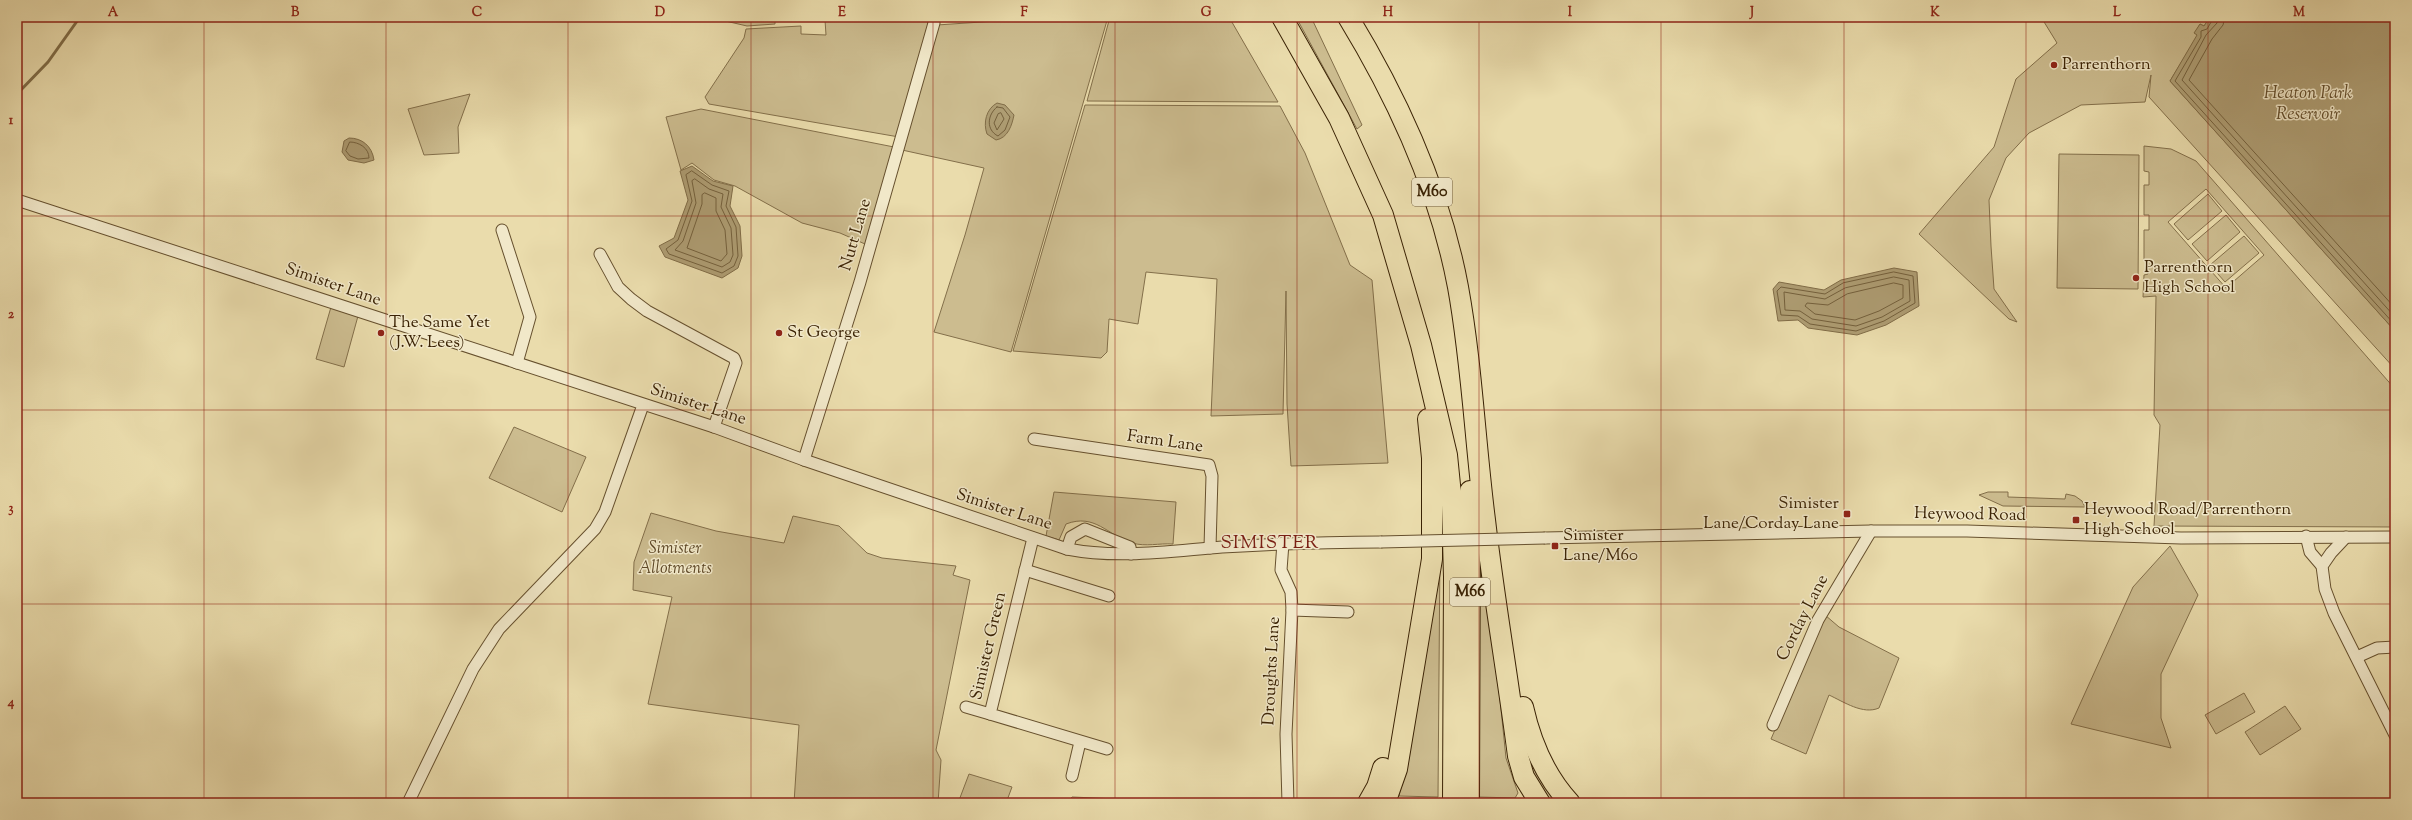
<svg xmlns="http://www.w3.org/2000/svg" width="2412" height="820" viewBox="0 0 2412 820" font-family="'Sorts Mill Goudy',serif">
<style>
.green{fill:#ccbc8f;stroke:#836f4a;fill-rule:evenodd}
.water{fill:#ae9d73;stroke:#806c47}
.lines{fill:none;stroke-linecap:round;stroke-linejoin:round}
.shore{stroke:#74603c;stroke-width:1}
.stream{stroke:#806c47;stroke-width:3}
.minor-casing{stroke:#66502e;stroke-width:13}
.motorway-casing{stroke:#3a2204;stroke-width:22}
.minor{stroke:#f1e8c9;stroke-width:11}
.motorway{stroke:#eadcac;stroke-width:20}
.minor-bridge-casing{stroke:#66502e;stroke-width:13;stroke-linecap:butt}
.minor-bridge{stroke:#f1e8c9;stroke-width:11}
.grid{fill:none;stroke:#8f2418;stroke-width:1;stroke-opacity:0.55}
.poi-dot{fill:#8f2418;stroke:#f1e8c9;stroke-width:1.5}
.labels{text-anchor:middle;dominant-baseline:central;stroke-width:3;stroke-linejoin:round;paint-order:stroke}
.shield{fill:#f1e8c9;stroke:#715d3f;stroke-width:1}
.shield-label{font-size:16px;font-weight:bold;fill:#3a2204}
.poi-label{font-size:17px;fill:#3a2204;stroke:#f1e8c9;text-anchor:start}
.street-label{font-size:17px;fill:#3a2204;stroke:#f1e8c9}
.park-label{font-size:17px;font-style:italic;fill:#5e4827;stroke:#f1e8c9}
.water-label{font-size:18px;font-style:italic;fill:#634d2b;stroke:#f1e8c9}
.quarter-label{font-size:19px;letter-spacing:1px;fill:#7a1f14;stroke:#f1e8c9}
.neatline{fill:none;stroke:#8f2418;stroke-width:1.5}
.grid-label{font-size:13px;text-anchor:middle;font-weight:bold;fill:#8f2418}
</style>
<rect width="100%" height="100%" fill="#eadcac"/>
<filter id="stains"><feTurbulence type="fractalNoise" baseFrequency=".005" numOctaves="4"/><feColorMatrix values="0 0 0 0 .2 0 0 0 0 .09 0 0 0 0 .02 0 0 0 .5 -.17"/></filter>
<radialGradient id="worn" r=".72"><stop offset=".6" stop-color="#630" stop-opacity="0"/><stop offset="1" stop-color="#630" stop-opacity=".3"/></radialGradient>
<g class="green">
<path d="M708,17H775V24L747,26Z"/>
<path d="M856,17H928V33L899,137L709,104L705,97L744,38L746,29L801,26V34L826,35L825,20Z"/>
<path d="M1055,17H1108L1011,352L934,332L965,235L984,168L902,150L937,25Z"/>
<path d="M1110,17H1229L1278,102L1087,101Z"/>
<path d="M1296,17H1311L1362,125L1357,129Z"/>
<path d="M2041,17H2210L2204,26L2200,24L2195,33L2198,35L2170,81L2395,331V369L2149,97L2151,75L2145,102L2081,105L2029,133L2006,158L1989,200L1991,246L1994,289L2017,322L2009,319L1919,234L1994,147L2016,79L2057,43Z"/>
<path d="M470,94L458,127L459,153L424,155L408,109Z"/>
<path d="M1085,105L1280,106L1305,153L1350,265L1372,280L1388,463L1291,466L1287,404L1286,291L1283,414L1211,416L1217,279L1146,272L1138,324L1109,319L1107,352L1101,358L1013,351Z"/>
<path d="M701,109L894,147L865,244L840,233L802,223L735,186L714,180L692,163L681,170L666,117Z"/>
<path d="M2144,146L2171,149L2196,161L2395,389V527L2154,526L2160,425L2154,415L2156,296L2143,297L2144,275L2148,274V260H2144V230H2149V215H2144V185H2149V172L2144,171ZM2206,189L2264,255L2226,288L2168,222Z"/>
<path d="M2059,154L2139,155L2138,289L2057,288Z"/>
<path d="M2208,194L2222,211L2188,240L2174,224Z"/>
<path d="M2226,215L2240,232L2207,261L2192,244Z"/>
<path d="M2244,236L2259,253L2225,282L2210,265Z"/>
<path d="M331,307L358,316L344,367L316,359Z"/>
<path d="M514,427L586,457L562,512L489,478Z"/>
<path d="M1054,492L1176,502L1173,544C1159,543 1146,547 1132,543C1107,535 1095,513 1066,524L1059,540L1046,536Z"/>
<path d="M1988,492H2008V497L2065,499L2066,494L2075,496L2082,501L2085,507L2003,506L1979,495Z"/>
<path d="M651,513L716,531L784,543L793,516L839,526L867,553L882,558L956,566L953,575L970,580L936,750L941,760L938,803H794L799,725L648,704L672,597L633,590L634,562Z"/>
<path d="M2170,546L2198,595L2161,674V718L2171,748L2071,724L2133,587Z"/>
<path d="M1440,549L1438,797L1399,796L1430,623Z"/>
<path d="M1480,565L1498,680L1506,758L1518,793L1515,798L1478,797Z"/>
<path d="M1825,615L1839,627L1899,658L1879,708C1863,715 1844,702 1829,695L1806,754L1771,739Z"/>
<path d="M2244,693L2255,712L2216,734L2205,715Z"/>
<path d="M2285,706L2301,729L2260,755L2245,732Z"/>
<path d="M1525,746L1560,803H1553C1536,787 1530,767 1525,746Z"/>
<path d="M969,774L1012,787L1006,803H958Z"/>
<path d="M1072,797L1117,799L1116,803H1067Z"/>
</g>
<g class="water">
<path d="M2210,17H2395V331L2170,81L2197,35L2194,33L2200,24L2204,26Z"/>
<path d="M997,103L1005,105L1014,115C1012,125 1008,138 996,140L987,134C983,123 986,109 997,103Z"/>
<path d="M349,138C362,138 372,146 374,160L364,163L348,160L342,152L344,141Z"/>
<path d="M692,166L713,181L733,186L730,206L740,226L742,256L738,268L722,278L665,257L659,246L674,238L688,200L680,171Z"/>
<path d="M1894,268L1917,272L1919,306L1886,325L1857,335L1808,328L1798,320L1778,321L1773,289L1779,282L1824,290L1841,280Z"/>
</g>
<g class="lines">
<g class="shore">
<path d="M2214,17L2207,29L2201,31V37L2175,81L2395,325"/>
<path d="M2219,17L2217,23L2206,35L2182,80L2395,317"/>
<path d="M2225,17L2223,25L2212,39L2189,80L2395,308"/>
<path d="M997,107L1003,108L1010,117L1005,130L998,136C986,130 987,115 997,107Z"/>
<path d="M1001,113L1004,119L997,130L994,123L998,114Z"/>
<path d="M350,142C359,142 369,148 369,158L358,159L350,156L346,151Z"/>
<path d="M692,171L712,185L729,191L726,206L736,227L738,256L734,266L722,273L669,254L666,249L678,240L692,201L686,175Z"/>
<path d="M695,179L709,189L723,194L721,207L731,228L733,255L730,262L722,267L675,250L683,241L696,203L692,181Z"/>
<path d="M705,193L716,198V211L725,230L727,254L721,261L687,248L702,204V195Z"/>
<path d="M1894,272L1913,276L1915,303L1884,321L1856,331L1810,324L1798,316L1781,315L1777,291L1781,287L1825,294L1843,283Z"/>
<path d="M1894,277L1909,280L1910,301L1882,317L1856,326L1812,319L1800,311L1785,310L1784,292L1825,299L1845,288Z"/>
<path d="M1894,283L1903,285V298L1879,311L1855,320L1815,314L1805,306L1807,303L1828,305L1847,294Z"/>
</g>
<path class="stream" d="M17,94L48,62L80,17"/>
<g class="minor-casing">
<g id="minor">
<path d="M17,200L714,427L804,460L1067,549C1119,559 1170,551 1222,547C1275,544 1328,542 1381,542"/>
<path d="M502,230L530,317L517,363"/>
<path d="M600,254L618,287L631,299L647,311L734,358L736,363L714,427"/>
<path d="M1034,439L1209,465L1212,476L1210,548"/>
<path d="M804,460L860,282L934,23V17"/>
<path d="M2306,536L2310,552L2322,566"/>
<path d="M2346,537L2331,553L2322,566L2325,589L2334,613L2395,735"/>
<path d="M1033,538L990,714L1107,749"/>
<path d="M1545,538L1871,531H1967L2181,538L2395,537"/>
<path d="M1283,543L1281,570L1291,592L1292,610L1286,734L1288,803"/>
<path d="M1067,549L1071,537L1085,529L1130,547L1131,554"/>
<path d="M1025,570L1109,596"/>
<path d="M1292,610L1348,612"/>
<path d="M2357,657L2377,648L2395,647"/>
<path d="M966,707L990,714"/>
<path d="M1773,725L1818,620L1871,531"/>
<path d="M1072,776L1080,742"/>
<path d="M408,803L473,669L499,629L595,529L605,512L643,405"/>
</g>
</g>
<g class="motorway-casing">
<g id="motorway">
<path d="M1282,17L1339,118L1383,215L1421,345L1447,455L1452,505L1454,577L1453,803"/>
<path d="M1348,17C1398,99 1440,191 1458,287C1472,364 1475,442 1485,520C1494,599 1508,677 1518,756L1524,777L1540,803"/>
<path d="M1523,707C1531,743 1545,776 1570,803"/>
<path d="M1368,803L1377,787L1383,768"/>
<path d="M1385,803L1397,769L1432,559V458L1428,419"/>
<path d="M1469,803L1470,491"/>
</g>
</g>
<use href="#minor" class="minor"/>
<use href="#motorway" class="motorway"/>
<g class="minor-bridge-casing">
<path id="minor-bridge" d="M1381,542L1545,538"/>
</g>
<use href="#minor-bridge" class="minor-bridge"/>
</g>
<path class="grid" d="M204,17V803M386,17V803M568,17V803M751,17V803M933,17V803M1115,17V803M1297,17V803M1479,17V803M1661,17V803M1844,17V803M2026,17V803M2208,17V803M17,216H2395M17,410H2395M17,604H2395"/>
<g class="poi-dot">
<circle cx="2054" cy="65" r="4"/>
<circle cx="2136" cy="278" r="4"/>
<circle cx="381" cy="333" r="4"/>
<circle cx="779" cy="333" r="4"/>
<rect x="1843" y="510" width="8" height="8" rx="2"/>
<rect x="2072" y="516" width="8" height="8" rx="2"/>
<rect x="1551" y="542" width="8" height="8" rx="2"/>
</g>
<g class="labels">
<g class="shield">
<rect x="1412" y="178" width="40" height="28" rx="3"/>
<rect x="1450" y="578" width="40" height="28" rx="3"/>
</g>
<g class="shield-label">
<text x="1432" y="192">M60</text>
<text x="1470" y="592">M66</text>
</g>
<g class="poi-label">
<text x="2062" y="65">Parrenthorn</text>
<text x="2144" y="268">Parrenthorn<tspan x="2144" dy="20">High School</tspan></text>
<text x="389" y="323">The Same Yet<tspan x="389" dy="20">(J.W. Lees)</tspan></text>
<text x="787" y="333">St George</text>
<text x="1839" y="504" text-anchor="end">Simister<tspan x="1839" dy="20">Lane/Corday Lane</tspan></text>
<text x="2084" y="510">Heywood Road/Parrenthorn<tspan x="2084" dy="20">High School</tspan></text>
<text x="1563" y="536">Simister<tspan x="1563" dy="20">Lane/M60</tspan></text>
</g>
<g class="street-label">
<text transform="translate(856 235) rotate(-74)">Nutt Lane</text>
<text transform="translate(333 285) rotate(19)">Simister Lane</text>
<text transform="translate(698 405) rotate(18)">Simister Lane</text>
<text transform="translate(1165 442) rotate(8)">Farm Lane</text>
<text transform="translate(1004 510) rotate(18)">Simister Lane</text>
<text transform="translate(1970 515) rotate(1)">Heywood Road</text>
<text transform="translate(1803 618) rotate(-63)">Corday Lane</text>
<text transform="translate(989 646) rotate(-77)">Simister Green</text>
<text transform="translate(1272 671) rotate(-87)">Droughts Lane</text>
</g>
<g class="park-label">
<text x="675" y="549">Simister<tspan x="675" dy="20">Allotments</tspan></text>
</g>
<g class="water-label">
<text x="2308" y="94">Heaton Park<tspan x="2308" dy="21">Reservoir</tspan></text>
</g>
<g class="quarter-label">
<text x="1270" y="543">SIMISTER</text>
</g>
</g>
<rect width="2412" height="820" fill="none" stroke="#eadcac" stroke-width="44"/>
<rect x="22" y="22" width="2368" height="776" class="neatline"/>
<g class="grid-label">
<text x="113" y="16">A</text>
<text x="295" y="16">B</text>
<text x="477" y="16">C</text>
<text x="660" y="16">D</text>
<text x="842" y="16">E</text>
<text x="1024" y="16">F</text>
<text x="1206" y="16">G</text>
<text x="1388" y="16">H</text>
<text x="1570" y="16">I</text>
<text x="1752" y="16">J</text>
<text x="1935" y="16">K</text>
<text x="2117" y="16">L</text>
<text x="2299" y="16">M</text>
<text x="11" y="124">1</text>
<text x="11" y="318">2</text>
<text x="11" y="512">3</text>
<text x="11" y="706">4</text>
</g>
<rect width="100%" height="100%" filter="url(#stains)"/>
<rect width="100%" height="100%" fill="url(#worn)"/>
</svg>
